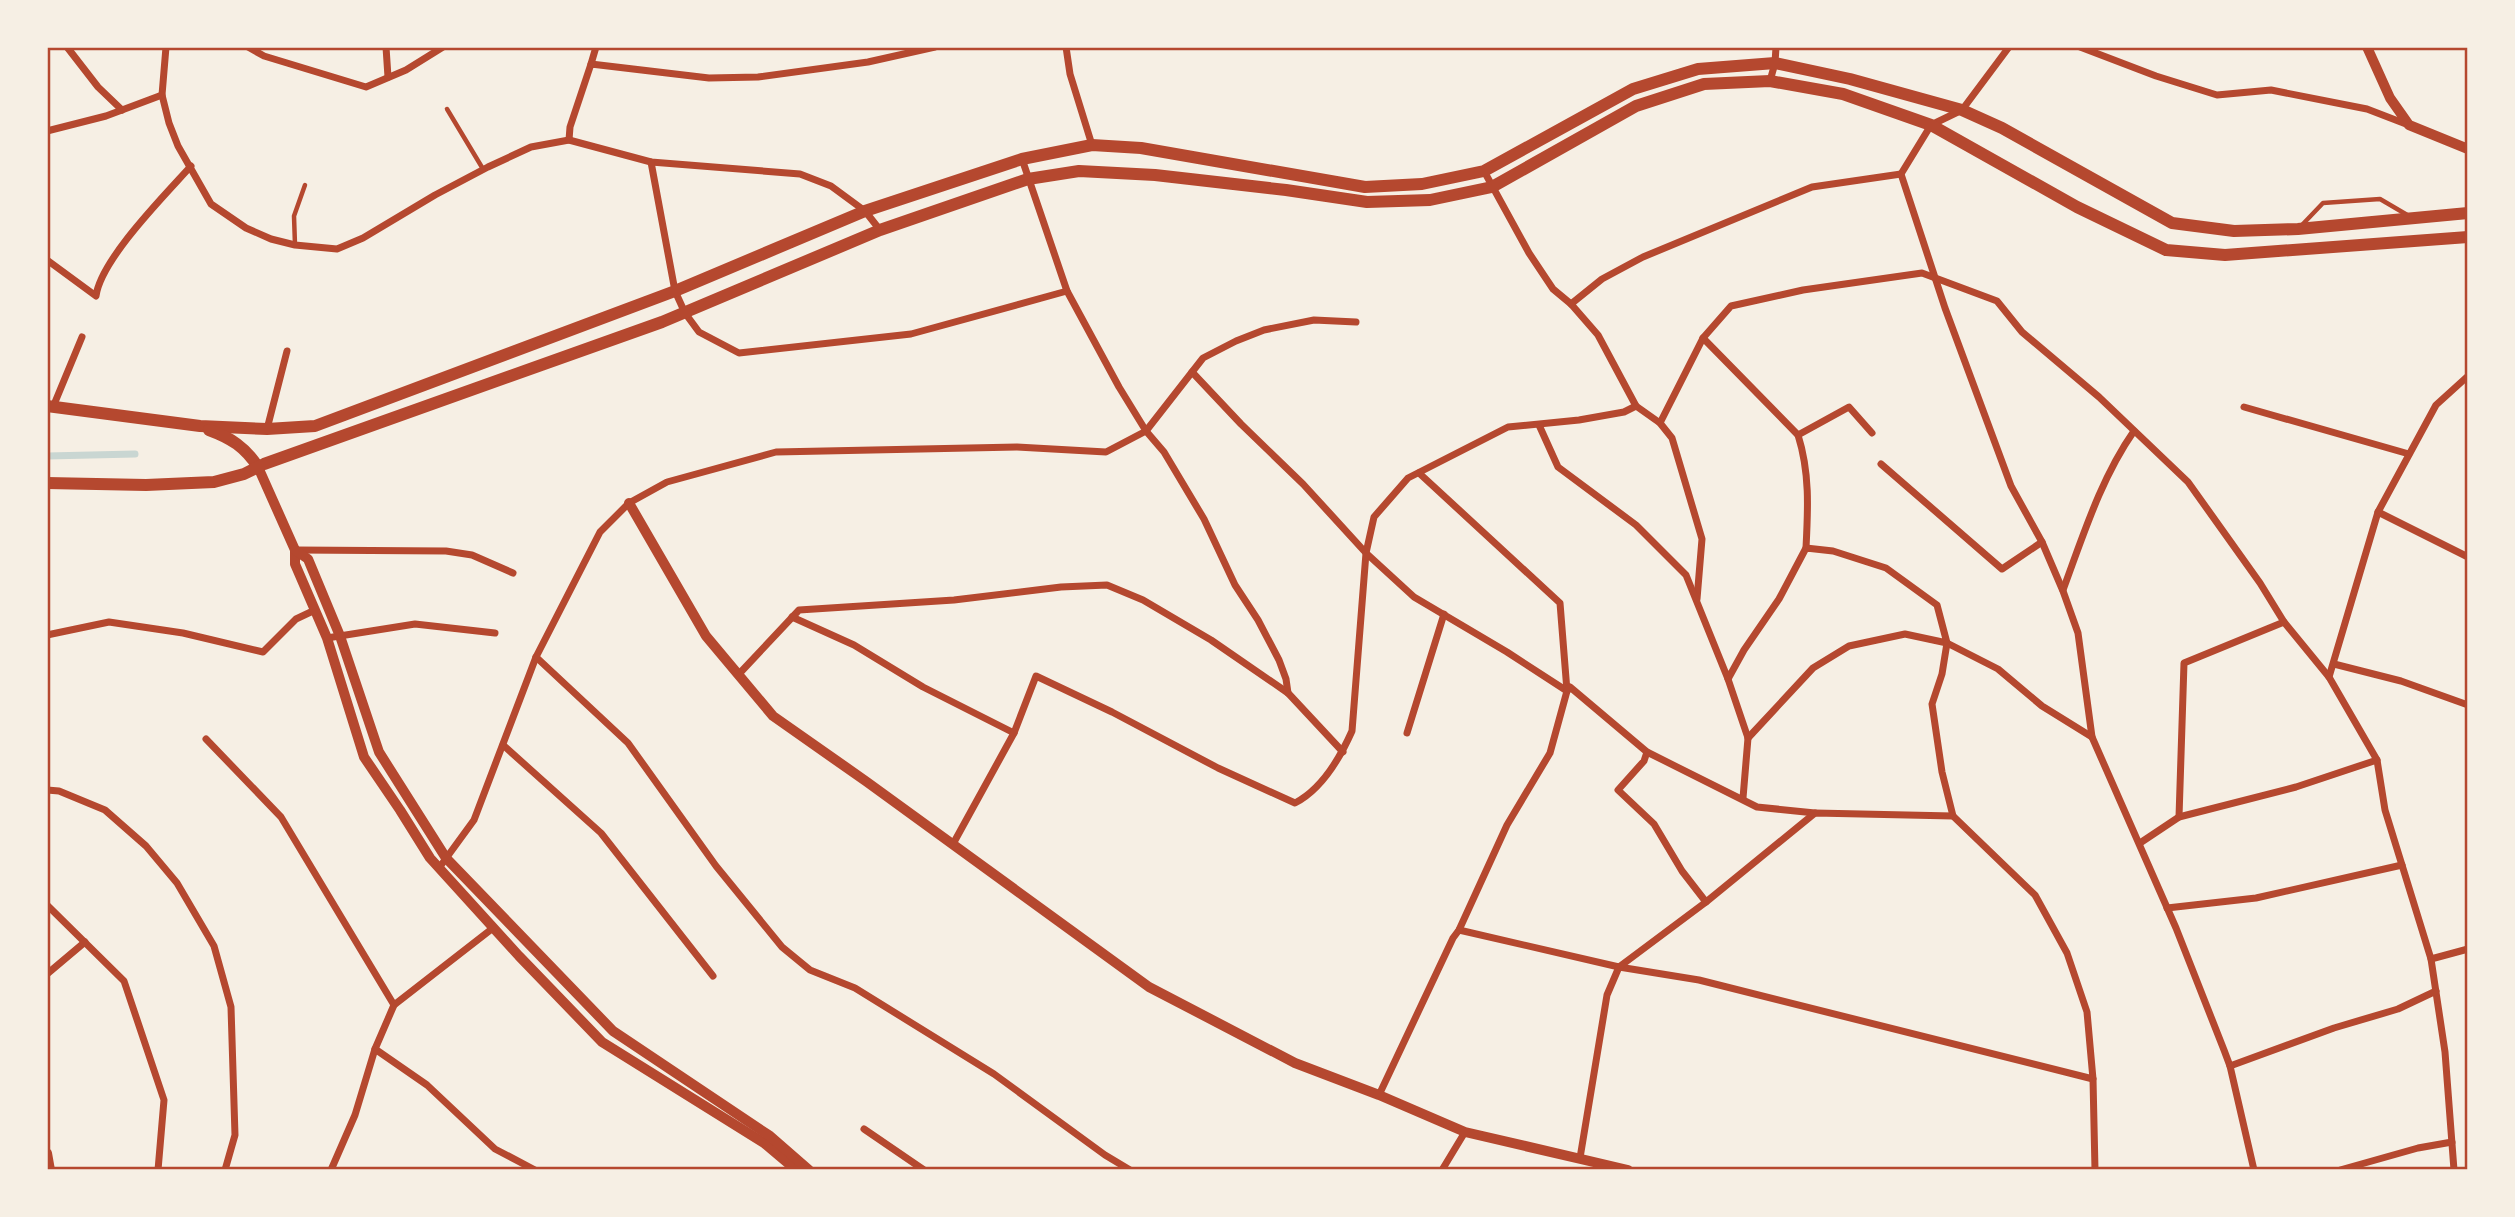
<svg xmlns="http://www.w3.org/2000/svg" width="2515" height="1217" viewBox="0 0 2515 1217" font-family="'Source Serif 4',serif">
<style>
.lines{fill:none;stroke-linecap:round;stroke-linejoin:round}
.stream{stroke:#c9d6d2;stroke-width:7}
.service{stroke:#b5482f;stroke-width:4.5}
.minor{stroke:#b5482f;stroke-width:7}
.tertiary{stroke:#b5482f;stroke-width:10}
.secondary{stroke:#b5482f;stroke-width:12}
.neatline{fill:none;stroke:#b5482f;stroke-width:2.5}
</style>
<rect width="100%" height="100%" fill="#f6efe4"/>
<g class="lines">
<path class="stream" d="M47,456L135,454"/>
<g class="service">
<path d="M447,109L483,169"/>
<path d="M2302,225L2323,203L2380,199L2409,216"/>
<path d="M295,245L294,216L305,185"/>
</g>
<g class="minor">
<path d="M67,47L98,87L122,110"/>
<path d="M166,47L162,95L169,123L178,146L211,204L246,228L271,239L295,245L337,249L363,238L435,195L488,167L531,147L569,140L651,162L800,174L831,186L865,211L880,230"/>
<path d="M248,47L264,56L366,87L406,70L443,47"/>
<path d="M386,47L388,77"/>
<path d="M1066,47L1070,74L1092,145"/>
<path d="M2009,47L1962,110L1931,125L1901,174L1945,308L2011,486L2042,542L2063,591L2078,633L2092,737"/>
<path d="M2080,47L2156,76L2217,95L2271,90L2367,109L2406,124"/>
<path d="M591,64L596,47"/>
<path d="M1770,81L1775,63L1776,47"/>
<path d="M47,131L106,116L162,95"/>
<path d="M569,140L570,127L591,64L709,78L758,77L868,62L935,47"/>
<path d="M1022,159L1067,291L1119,387L1146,431L1164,452L1204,519L1235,585L1258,620L1279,660L1286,679L1288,693L1343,752"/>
<path d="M651,162L675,291L685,313L699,332L739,353L911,334L1067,291"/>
<path d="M1484,171L1529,253L1553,289L1571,304L1598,335L1636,406L1660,423L1672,438L1702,539L1697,599"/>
<path d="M47,260L96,296C101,259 165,195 191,166"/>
<path d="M1571,304L1602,279L1643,257L1812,187L1901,174"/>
<path d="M1703,338L1798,435C1810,473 1808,509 1806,548"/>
<path d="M1192,372L1241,424L1303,484L1366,553L1414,597L1507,652L1567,691"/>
<path d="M53,407L82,337"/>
<path d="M2244,407L2409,454"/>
<path d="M1660,423L1703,338L1731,306L1803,290L1922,273L1997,301L2022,332L2099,397L2188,482L2260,583L2284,622L2329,677L2377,760L2385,810L2431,959L2445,1052L2454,1170"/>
<path d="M1539,425L1558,467L1636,525L1686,575L1728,679L1744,650L1779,599L1806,548L1833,551L1886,568L1937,605L1947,643L1905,634L1849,646L1813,668L1748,738"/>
<path d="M267,429L287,351"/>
<path d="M1798,435L1849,407L1872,433"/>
<path d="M1881,464L2002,569L2042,542"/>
<path d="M1419,473L1560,603L1567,691"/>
<path d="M2378,512L2468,557"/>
<path d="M296,550L446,551L472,555L513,573"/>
<path d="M2063,590C2083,536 2101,478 2134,431"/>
<path d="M792,617L854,645L923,687L1014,733"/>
<path d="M47,635L109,622L183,633L263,652L296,619L315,610"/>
<path d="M327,638L415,624L495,633"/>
<path d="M536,657L628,743L716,866L782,947L810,970L855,988L994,1074L1105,1155L1130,1170"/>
<path d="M2334,664L2401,681L2468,705"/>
<path d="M738,675L799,610L954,600L1061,587L1107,585L1143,600L1211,640L1288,693"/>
<path d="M2329,677L2378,512L2436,405L2468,376"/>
<path d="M1728,679L1748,738L1743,798"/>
<path d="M1407,733L1444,614"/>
<path d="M206,739L281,817L394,1005"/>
<path d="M503,745L601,833L713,976"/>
<path d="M1647,752L1644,761L1618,790L1654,824L1682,871L1706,902"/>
<path d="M47,790L59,791L105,810L146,846L177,883L214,946L231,1007L235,1135L225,1170"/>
<path d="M1953,816L1942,772L1932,704L1942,674L1947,643L1998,669L2042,706L2092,737L2176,928L2224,1050L2230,1066L2254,1170"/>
<path d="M2179,817L2184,663L2284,622"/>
<path d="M2140,843L2179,817L2296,787L2377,760"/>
<path d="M953,844L1014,733L1036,676L1112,712L1218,768L1295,803C1322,789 1340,758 1352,731L1366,553L1374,517L1408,478L1508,427L1579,420L1624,412L1636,406"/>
<path d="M439,868L474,820L536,657L600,532L629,503L667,482L776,452L1017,447L1106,452L1146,431L1203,358L1236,341L1264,330L1314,320L1356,322"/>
<path d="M47,905L124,981L164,1100L158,1170"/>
<path d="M2167,908L2256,898L2402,865"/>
<path d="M1459,930L1619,967L1699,980L2093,1079"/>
<path d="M2431,959L2468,949"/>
<path d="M47,974L85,942"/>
<path d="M375,1049L427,1085L495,1149L535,1170"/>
<path d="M2230,1066L2334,1028L2398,1009L2436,991"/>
<path d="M1379,1095L1453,938L1459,930L1507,825L1550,753L1567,691L1570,687L1647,752L1757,807L1815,813"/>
<path d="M864,1129L924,1170"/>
<path d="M1580,1158L1607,995L1619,967L1706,902L1815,813L1953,816L2035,895L2067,953L2087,1012L2093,1079L2095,1170"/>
<path d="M331,1170L355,1115L375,1049L394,1005L493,928"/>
<path d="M1442,1170L1465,1132"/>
<path d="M2340,1170L2418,1148L2452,1142"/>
</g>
<g class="tertiary">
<path d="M2367,47L2390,98L2409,125L2468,149"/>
<path d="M258,467L295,550V564L327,638L364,757L400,810L430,858L519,956L602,1042L764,1143L796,1170"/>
<path d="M629,503L706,636L773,716L867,782L1149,987L1295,1063L1379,1095L1465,1132L1628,1170"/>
<path d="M295,550L308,559L340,636L379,752L446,858L613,1031L770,1136L809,1170"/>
<path d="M47,1153L50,1170"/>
</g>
<g class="secondary">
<path d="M47,406L200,426L267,429L315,426L675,291L865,211L1022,159L1092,145L1141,148L1365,187L1422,184L1484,171L1633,89L1698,69L1775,63L1850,79L1962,110L2002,128L2172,223L2234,231L2298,229L2468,213"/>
<path d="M209,430C231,438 245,447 258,467"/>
<path d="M47,483L146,485L214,482L244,474L264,464L662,322L880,230L1028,179L1079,171L1155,175L1286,190L1367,202L1430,200L1492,187L1636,106L1704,84L1770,81L1843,94L1931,125L2077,207L2166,250L2225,255L2468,237"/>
</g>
</g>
<rect width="2515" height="1217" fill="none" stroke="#f6efe4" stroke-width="98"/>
<rect x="49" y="49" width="2417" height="1119" class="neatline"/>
</svg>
